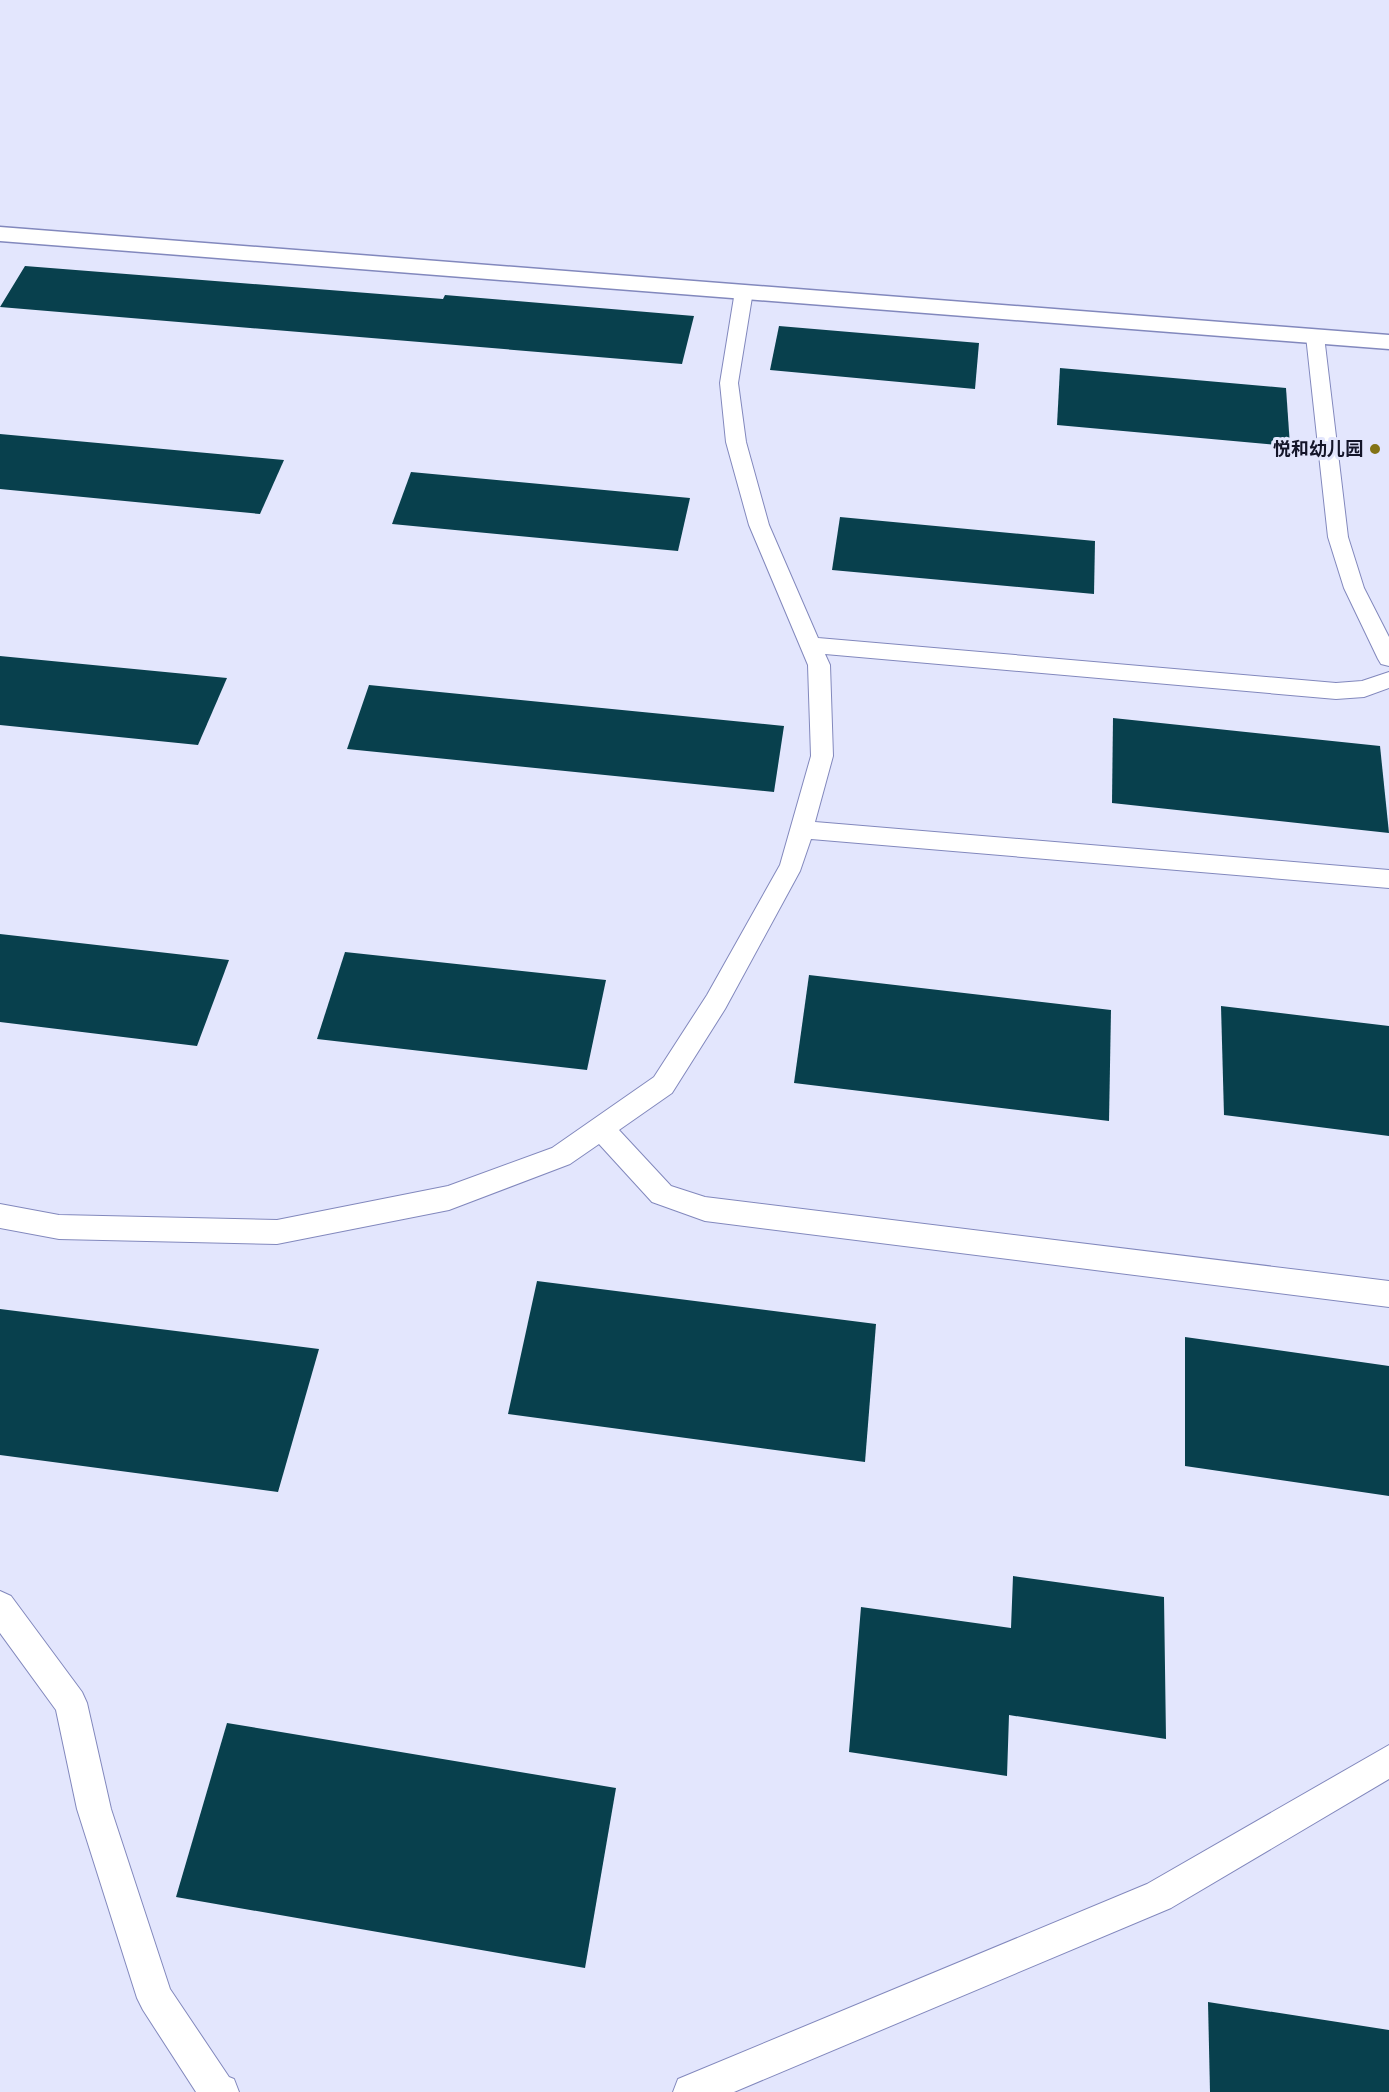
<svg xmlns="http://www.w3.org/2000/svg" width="1389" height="2092" viewBox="0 0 1389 2092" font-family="Jost,'Noto Sans SC',sans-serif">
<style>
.building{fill:#08404d}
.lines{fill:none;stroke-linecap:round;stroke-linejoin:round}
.lane-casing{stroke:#8288bd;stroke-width:2}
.street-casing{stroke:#8288bd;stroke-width:3}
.lane{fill:#fff;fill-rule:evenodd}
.street{fill:#fff;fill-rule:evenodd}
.poi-dot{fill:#837315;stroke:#e3e6fd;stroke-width:2}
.labels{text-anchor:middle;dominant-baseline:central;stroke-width:6;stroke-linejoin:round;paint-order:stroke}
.far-poi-label{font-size:18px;font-weight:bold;fill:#141529;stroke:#e3e6fd;text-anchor:end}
</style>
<rect width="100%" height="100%" fill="#e3e6fd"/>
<g class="building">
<path d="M25,266L443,299L445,295L694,316L682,364L0,307Z"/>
<path d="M779,326L979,343L975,389L770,370Z"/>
<path d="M1060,368L1286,388L1290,446L1057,425Z"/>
<path d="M0,434L284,460L260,514L0,489Z"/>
<path d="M411,472L690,498L678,551L392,524Z"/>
<path d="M840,517L1095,541L1094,594L832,570Z"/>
<path d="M0,656L227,678L198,745L0,725Z"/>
<path d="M369,685L784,726L774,792L347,749Z"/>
<path d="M1113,718L1380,746L1389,833L1112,803Z"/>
<path d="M0,934L229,960L197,1046L0,1022Z"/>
<path d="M345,952L606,980L587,1070L317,1039Z"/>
<path d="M809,975L1111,1010L1109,1121L794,1083Z"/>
<path d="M1221,1006L1389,1026V1136L1224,1115Z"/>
<path d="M537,1281L876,1324L865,1462L508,1414Z"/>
<path d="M0,1309L319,1349L278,1492L0,1455Z"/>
<path d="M1185,1337L1389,1366V1496L1185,1466Z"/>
<path d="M1013,1576L1164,1597L1166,1739L1009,1715L1007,1776L849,1752L861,1607L1011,1628Z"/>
<path d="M227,1723L616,1788L585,1968L176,1897Z"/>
<path d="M1208,2002L1389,2030V2092H1210Z"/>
</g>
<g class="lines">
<g class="lane-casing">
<g id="lane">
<path d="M744,286L750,287L753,291L738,383L746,442L769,525L818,638L1336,683L1362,681L1389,672V688L1364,697L1336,699L825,654L830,665L833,756L815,822L1389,870V888L811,839L800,871L725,1009L672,1093L619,1130L671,1186L705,1197L1389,1281V1307L705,1221L652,1202L599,1144L570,1164L449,1210L277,1244L59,1239L0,1228V1204L59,1215L277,1220L448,1186L552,1148L654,1077L707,995L780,865L811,756L808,665L749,525L726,442L720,383L735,291L738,287Z"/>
<path d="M1315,331L1321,332L1324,336L1348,537L1364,588L1389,637V666L1381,664L1378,659L1344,588L1328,537L1306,336L1309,332Z"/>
<path d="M0,1591L11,1596L82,1692L87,1703L111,1809L170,1989L229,2077L234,2079L239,2092H196L143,2010L137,1998L77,1809L56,1710L0,1633Z"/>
<path d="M1389,1745V1779L1171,1908L734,2092H673L678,2079L1147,1884Z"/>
</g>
</g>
<g class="street-casing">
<path id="street" d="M0,227L1389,335V349L0,241Z"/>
</g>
<use href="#lane" class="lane"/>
<use href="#street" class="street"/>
</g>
<circle class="poi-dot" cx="1375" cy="449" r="6"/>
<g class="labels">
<g class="far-poi-label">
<text x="1363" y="449">悦和幼儿园</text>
</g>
</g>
</svg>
